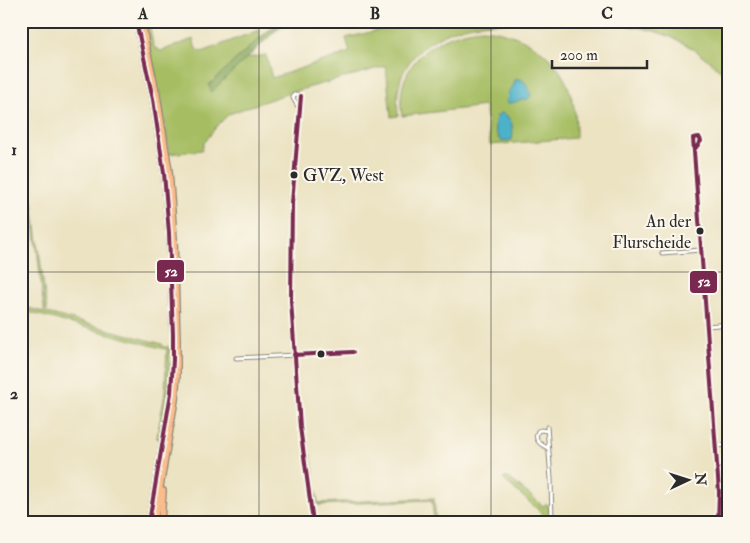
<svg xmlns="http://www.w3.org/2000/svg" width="750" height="543" viewBox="0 0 750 543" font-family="'IM FELL Double Pica',serif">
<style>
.green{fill:#a6bd62;stroke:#687446;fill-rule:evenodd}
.forest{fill:#84a458;stroke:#586842}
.water{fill:#4cb2cb;stroke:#3c6e7b}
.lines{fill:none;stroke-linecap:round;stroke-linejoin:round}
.minor-casing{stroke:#8c8777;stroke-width:5}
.tertiary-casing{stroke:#8c8777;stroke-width:6}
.trunk-casing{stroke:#8c8777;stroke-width:8}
.minor{stroke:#fff;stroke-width:3}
.tertiary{stroke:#fff;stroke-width:4.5}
.trunk{stroke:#fabc8b;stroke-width:5.5}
.bus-1-casing{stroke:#fbf7ec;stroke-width:8}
.bus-1{stroke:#79294f;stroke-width:4}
.grid{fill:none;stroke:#2b2b2b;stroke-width:1;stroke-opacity:0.55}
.bus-dot{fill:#2b2b2b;stroke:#fbf7ec;stroke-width:2}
.labels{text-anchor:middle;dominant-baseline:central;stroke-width:4;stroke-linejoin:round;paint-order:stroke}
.bus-label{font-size:17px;fill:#2b2b2b;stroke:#fbf7ec;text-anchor:start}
.line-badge{stroke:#fbf7ec;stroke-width:2}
.badge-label{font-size:14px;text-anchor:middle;font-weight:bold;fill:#fff}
.neatline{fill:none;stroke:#2b2b2b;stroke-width:2}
.grid-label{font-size:16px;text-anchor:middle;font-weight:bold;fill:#2b2b2b}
</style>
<rect width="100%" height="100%" fill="#fbf7ec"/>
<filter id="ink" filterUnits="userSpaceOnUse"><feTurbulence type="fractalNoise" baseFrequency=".02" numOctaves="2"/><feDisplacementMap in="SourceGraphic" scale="10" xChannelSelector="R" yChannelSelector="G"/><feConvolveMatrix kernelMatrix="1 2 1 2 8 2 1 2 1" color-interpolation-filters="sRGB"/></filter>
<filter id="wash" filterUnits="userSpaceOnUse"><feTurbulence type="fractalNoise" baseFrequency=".0096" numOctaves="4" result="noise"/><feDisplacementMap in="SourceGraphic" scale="20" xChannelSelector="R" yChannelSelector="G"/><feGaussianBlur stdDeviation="1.12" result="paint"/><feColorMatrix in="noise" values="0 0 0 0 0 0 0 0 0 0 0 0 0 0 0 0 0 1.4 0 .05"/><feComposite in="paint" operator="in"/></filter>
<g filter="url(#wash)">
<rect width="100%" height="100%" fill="#ece3c3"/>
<g class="green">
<path d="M147,21H149L153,45L155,48L161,51L193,39L196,49L202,52L259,30L260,38L232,63L211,91L247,58L266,55L272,78L350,52L346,38L416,21H719L729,40V78C709,60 689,43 663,34C628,21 591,24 554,23C528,23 500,21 474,25C444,30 412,48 401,78C397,91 397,103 398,116L391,117L386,66L289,93L248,107L229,114L216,127L204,143L202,150L169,154L162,105L149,46Z"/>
<path d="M482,29C524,32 562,57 572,99C576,112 576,125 576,138L490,145L485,106L402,116C393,64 436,33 482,29ZM506,114L512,126L499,139L495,128Z"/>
<path d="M31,196H32L47,311L44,310Z"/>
<path d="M21,306L162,344L165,347V349L21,310Z"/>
<path d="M167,346L170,348L169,388L161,439L157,438L165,394Z"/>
<path d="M308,455H311L318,503L434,498L436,522H434L432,501L430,500L316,505Z"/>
<path d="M504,478H509L543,506L545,504L549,505V522H544L542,513L504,480Z"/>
</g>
<path class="forest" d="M279,21H286L211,92L209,85L232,63Z"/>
<g class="water">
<path d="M519,79C527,81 529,88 531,96L528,99C521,99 513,104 507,103L508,93L514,85L515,80Z"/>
<path d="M500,113C512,115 514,129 512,140L501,141C495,132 491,121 500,113Z"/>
</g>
</g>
<g filter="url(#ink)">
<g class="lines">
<g class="minor-casing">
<g id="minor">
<path d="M300,110L293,98L294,95L297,94L301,96L295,158L292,203L291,301L300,427L313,522"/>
<path d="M694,150L701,141L699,137H696L693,138L699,221V231L719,492L718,522"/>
<path d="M662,253L701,250"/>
<path d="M707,326L729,324"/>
<path d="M236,358L353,352"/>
<path d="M547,427L551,479L552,522"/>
<path d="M547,431L541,430L538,431C533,440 541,445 548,448"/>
<path d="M715,446L729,445"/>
</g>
</g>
<g class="tertiary-casing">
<path id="tertiary" d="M21,22L23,21"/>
</g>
<g class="trunk-casing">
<g id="trunk">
<path d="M136,21L153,99L164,173L169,233L173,334V360L171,393L149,522"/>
<path d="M143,21L145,41L157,96L169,171L174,238L177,340V375L175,400L154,522"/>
<path d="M161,522L163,491"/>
</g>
</g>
<use href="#minor" class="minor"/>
<use href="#tertiary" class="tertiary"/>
<use href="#trunk" class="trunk"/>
<g class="bus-1-casing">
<g id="bus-1">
<path d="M136,21L153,99L164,173L169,233L173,334V360L171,393L149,522"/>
<path d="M301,96L292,203L291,301L300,427L313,522"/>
<path d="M694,150L701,141L699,137L693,138L719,492L718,522"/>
<path d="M294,355L353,352"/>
</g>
</g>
<use href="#bus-1" class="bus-1"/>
</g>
</g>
<path class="grid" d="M259,21V522M491,21V522M21,272H729"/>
<g class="bus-dot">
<circle cx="294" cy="175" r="4.5"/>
<circle cx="700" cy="231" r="4.5"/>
<circle cx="321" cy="354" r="4.5"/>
</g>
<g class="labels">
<g class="bus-label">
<text x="303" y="175">GVZ, West</text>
<text x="691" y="221" text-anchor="end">An der<tspan x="691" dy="21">Flurscheide</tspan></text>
</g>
</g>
<g class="line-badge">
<rect x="156" y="259" width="29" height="24" rx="5" fill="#79294f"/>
<rect x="689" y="270" width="29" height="24" rx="5" fill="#79294f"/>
</g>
<g class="badge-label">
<text x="171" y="276">52</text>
<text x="704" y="286">52</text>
</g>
<rect width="750" height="543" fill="none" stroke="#fbf7ec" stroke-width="55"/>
<g transform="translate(688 480) rotate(86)" stroke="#fbf7ec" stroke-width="4" paint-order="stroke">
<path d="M0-4L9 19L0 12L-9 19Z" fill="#2b2b2b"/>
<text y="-8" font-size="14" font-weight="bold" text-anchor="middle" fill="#2b2b2b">N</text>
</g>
<path d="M552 60v8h95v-8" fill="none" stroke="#2b2b2b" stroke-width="2.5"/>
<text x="560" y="60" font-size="15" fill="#2b2b2b" stroke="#fbf7ec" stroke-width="4" paint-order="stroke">200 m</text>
<rect x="28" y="28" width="694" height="488" class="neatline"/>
<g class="grid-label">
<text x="143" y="19">A</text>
<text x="375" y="19">B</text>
<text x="607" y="19">C</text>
<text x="14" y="155">1</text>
<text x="14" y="399">2</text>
</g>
</svg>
